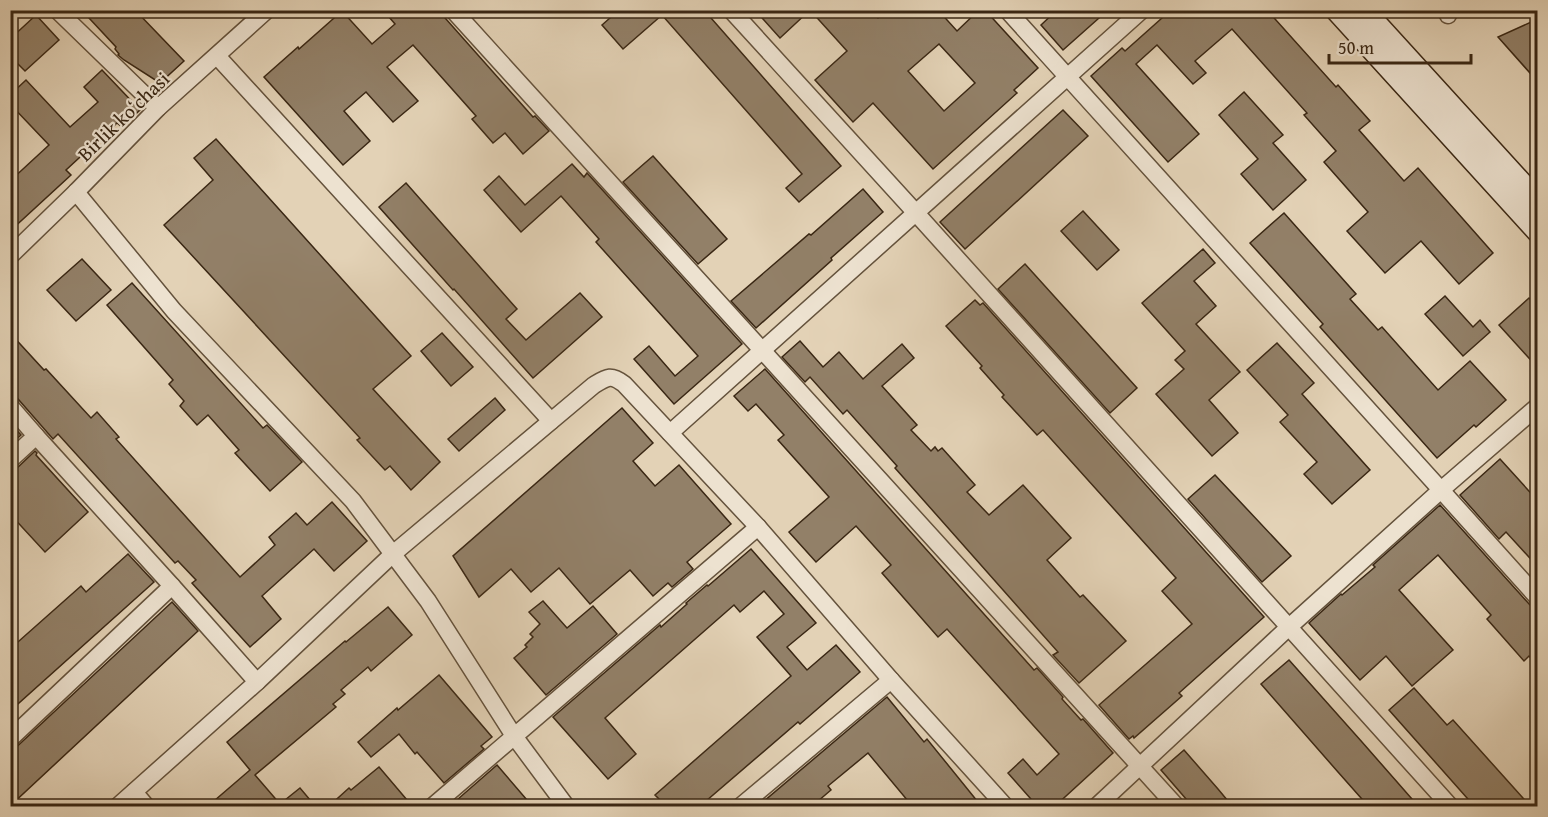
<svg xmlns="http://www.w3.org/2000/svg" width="1548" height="817" viewBox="0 0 1548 817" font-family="'Gentium Book Plus',serif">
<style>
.building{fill:#928068;stroke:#3a2714;stroke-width:1.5;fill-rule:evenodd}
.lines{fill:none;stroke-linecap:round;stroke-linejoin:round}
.street-casing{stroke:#64523c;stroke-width:19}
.secondary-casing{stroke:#3a2714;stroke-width:25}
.street{stroke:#ede2d0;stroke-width:16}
.secondary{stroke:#ede2d0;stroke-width:22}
.labels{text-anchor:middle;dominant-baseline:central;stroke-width:4.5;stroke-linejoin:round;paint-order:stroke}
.street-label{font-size:20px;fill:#3a2714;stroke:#ede2d0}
</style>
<rect width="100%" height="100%" fill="#e3d2b6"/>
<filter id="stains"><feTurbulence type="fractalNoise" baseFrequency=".00333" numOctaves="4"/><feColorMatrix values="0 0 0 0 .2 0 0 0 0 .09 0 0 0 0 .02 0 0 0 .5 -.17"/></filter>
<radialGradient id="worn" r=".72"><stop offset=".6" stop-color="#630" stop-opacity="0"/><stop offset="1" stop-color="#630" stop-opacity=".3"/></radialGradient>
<g class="building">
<path d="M97,10H135L184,61L160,83L124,60L118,55L119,54L115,49L116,47L89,18Z"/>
<path d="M383,10H438L533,117L535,116L549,131L523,154L505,133L493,143L472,119L476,116L413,45L387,67L418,101L393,122L366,92L344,111L370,141L343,165L264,77L298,47L299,49L342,11L372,44L395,24Z"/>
<path d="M619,10H704L841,166L799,202L786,188L802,174L662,15L623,49L602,25Z"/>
<path d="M755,10H810L780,38Z"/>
<path d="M810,10H871L878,18L886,10H938L957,31L979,10H985L1038,68L1014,90L1017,93L933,169L873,103L853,122L815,80L847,51ZM939,44L975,83L944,111L908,71Z"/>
<path d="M1057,10H1108L1063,50L1041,25Z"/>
<path d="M1171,10H1267L1336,87L1338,85L1370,121L1359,130L1404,181L1418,168L1493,253L1459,284L1421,241L1385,273L1347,231L1368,212L1324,162L1336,151L1304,115L1307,113L1232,29L1195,61L1206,73L1193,84L1157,45L1136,64L1199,134L1168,162L1091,76L1122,48L1125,51Z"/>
<path d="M36,15L59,40L25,71L10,56V39Z"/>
<path d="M1538,19V82L1498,37Z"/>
<path d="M102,70L140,110L122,127L117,123L66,170L71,175L10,231V181L49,145L10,104V95L26,80L70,127L98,102L84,87Z"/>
<path d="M1244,92L1283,135L1273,143L1306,180L1273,210L1241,174L1258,159L1219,115Z"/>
<path d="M1063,110L1088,136L965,249L940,222Z"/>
<path d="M216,139L411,356L373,389L440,462L411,490L390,466L385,470L357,440L360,438L164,225L213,180L194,158Z"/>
<path d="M653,156L727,239L698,264L623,182Z"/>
<path d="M572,164L584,177L587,173L742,344L674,404L634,359L649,346L675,376L698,356L596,242L599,239L561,196L521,232L484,190L499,176L525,205Z"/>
<path d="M406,183L517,309L506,319L526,340L580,293L602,317L533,378L454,289L453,290L379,207Z"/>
<path d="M863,189L883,212L831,258L832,260L756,328L731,301L809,234L811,235Z"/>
<path d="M1083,211L1119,250L1097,270L1061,231Z"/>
<path d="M1284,213L1356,294L1350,299L1378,330L1382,327L1438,390L1470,361L1506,400L1476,427L1474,425L1437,458L1320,327L1323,324L1250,243Z"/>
<path d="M1203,249L1215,263L1194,281L1216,306L1196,324L1240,372L1209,400L1238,433L1212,456L1156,394L1184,369L1175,360L1185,351L1142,303Z"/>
<path d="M82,259L111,290L76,321L47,290Z"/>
<path d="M1025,264L1137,388L1110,413L998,289Z"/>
<path d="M132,283L263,428L267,425L302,462L270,491L235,453L239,450L208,415L197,425L180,406L184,401L169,384L173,380L107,305Z"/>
<path d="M1445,296L1473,327L1480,320L1490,332L1463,356L1425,314Z"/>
<path d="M1529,298L1538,308V368L1499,325Z"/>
<path d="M975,300L980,305L983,303L1264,617L1179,693L1182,696L1134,738L1133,736L1129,739L1099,705L1192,624L1162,591L1176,578L1043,430L1037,435L1002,397L1004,395L980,368L982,366L946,326Z"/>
<path d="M10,333L44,370L46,369L91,418L97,412L119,437L116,439L240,577L275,545L269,537L296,513L307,525L332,502L367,541L334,571L314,549L262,596L281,619L250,647L192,583L196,580L178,561L175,563L58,434L53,439L18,399L10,396Z"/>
<path d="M442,333L473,367L451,386L421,351Z"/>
<path d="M800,341L823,367L839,352L863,379L902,344L914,358L882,386L917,425L911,430L931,451L935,447L938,451L942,448L975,485L967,492L989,515L1023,485L1071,538L1047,560L1080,597L1083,595L1126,641L1079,683L1053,655L1058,652L895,468L897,466L847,410L843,414L810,377L805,382L782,357Z"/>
<path d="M1277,343L1314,383L1302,394L1370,470L1332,504L1304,474L1317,462L1280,422L1288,415L1247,370Z"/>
<path d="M765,369L1034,670L1037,668L1063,697L1062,699L1081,720L1083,719L1113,753L1054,807H1038L1008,773L1023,759L1037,775L1059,754L947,629L938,637L882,573L891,565L856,526L816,562L789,532L829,497L778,440L784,435L756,404L748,411L734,396Z"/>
<path d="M495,398L505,410L459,451L448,439Z"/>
<path d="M622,408L653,443L633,461L655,486L679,465L731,524L687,562L693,569L672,587L668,583L653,596L630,570L590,604L559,568L531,592L511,569L479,597L453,556Z"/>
<path d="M10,423L21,435L10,445Z"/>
<path d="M35,451L37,453L36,455L88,512L45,552L10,514V470L17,468Z"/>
<path d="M1500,459L1538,501V567L1506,532L1499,539L1460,495Z"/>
<path d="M1215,475L1291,556L1262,582L1188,499Z"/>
<path d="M1440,505L1530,605L1538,610V666L1529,656L1524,661L1487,619L1491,615L1438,555L1399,590L1453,650L1412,686L1386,656L1360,680L1309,623L1341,594L1342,595L1375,567L1373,565Z"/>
<path d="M751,549L816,623L787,647L807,670L836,645L860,672L800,724L798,722L699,807H650L659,799L655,795L791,676L757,637L784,614L764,591L740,612L734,605L605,718L636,754L608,779L553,717L660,625L661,627L687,604L686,603L707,585L708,586Z"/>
<path d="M128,554L154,582L10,711V649L81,586L86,592Z"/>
<path d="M543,601L567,628L593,606L617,634L546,695L514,658L527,647L525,645L533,637L530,634L540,624L529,612Z"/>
<path d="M172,602L198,631L10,806V753Z"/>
<path d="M388,607L412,635L371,671L368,667L341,690L345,694L333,704L336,707L255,775L280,804L300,788L316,807H207L250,770L227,742L345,641L346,642Z"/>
<path d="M1289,660L1362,742L1419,807H1369L1338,772L1261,684Z"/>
<path d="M439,675L492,737L481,746L484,749L444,783L417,752L415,754L399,734L371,757L358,742L397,708L398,710Z"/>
<path d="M1414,688L1447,725L1453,720L1531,807H1475L1389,710Z"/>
<path d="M887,697L924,742L927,739L982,807H913L868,753L828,786L831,790L811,807H757Z"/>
<path d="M1184,750L1218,789L1233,807H1193L1161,770Z"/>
<path d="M497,765L533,807H464L458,799Z"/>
<path d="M379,767L413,807H328L349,788L351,790Z"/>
</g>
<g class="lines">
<g class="street-casing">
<g id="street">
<path d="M57,10L158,108"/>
<path d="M453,10L1176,806"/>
<path d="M731,10L916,213L1450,806"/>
<path d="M1007,10L1441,490L1538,598"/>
<path d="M1446,10L1448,15"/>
<path d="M217,56L551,421"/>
<path d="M76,192L174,311L353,501L428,601L514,736L566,806"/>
<path d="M10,256L76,192L158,108L267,10"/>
<path d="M10,406L36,436L172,586L257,682"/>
<path d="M670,433L1142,10"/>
<path d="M10,460L36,436"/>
<path d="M10,739L172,586"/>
<path d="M134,792L146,806"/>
<path d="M118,806L257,682L394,553L594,385C607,377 611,374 624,384L758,527L891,680L1005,806"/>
<path d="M433,806L758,527"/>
<path d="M741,806L891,680"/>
<path d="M1097,806L1289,627L1441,490L1538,406"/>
</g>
</g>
<g class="secondary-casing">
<g id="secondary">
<path d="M1337,10L1538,231"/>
<path d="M1363,10L1538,202"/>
</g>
</g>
<use href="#street" class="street"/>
<use href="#secondary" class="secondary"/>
</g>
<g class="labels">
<g class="street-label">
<text transform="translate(123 116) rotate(-44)">Birlik koʻchasi</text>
</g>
</g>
<rect width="1548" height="817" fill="none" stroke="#e3d2b6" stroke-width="36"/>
<rect x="12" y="12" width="1524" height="793" fill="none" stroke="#3a2714" stroke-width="3"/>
<rect x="18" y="18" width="1512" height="781" fill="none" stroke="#3a2714" stroke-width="1.5"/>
<path d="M1329 54v9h142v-9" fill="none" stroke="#3a2714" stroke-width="3"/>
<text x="1338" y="54" font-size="18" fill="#3a2714" stroke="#ede2d0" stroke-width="4.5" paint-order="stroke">50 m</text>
<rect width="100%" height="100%" filter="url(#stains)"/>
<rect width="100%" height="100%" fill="url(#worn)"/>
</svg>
